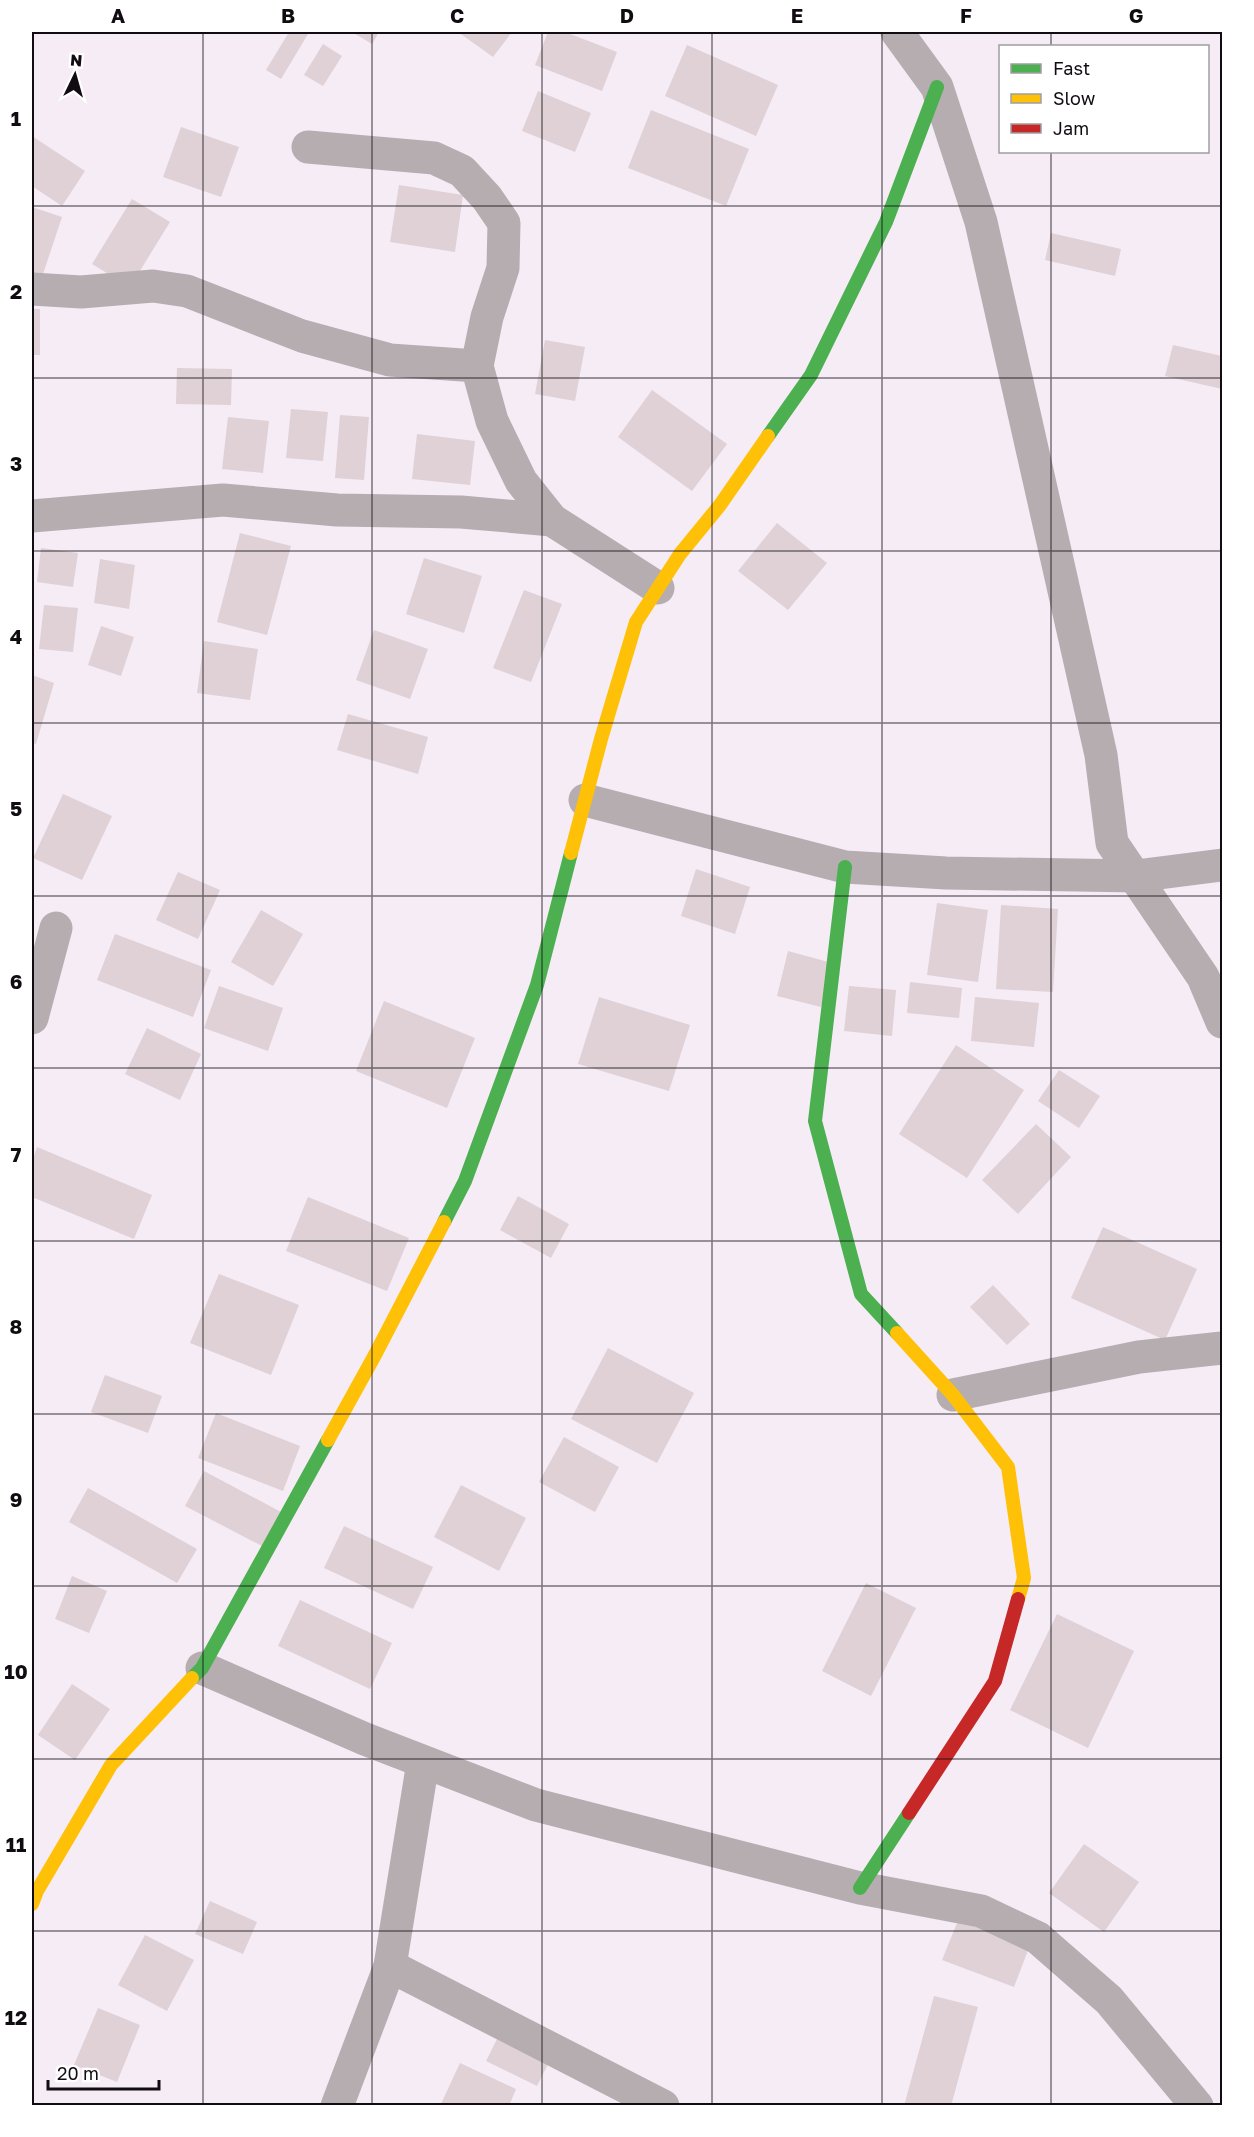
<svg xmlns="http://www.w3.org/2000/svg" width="1254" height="2137" viewBox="0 0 1254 2137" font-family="'Golos Text',sans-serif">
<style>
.building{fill:#dfd1d5}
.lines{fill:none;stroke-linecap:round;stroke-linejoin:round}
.street{stroke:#b6adb1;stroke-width:33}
.fast{stroke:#4caf50;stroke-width:14}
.slow{stroke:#ffc107;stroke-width:14}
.jam{stroke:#c62828;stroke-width:14}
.grid{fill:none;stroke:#110c12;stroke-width:1.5;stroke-opacity:0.55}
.neatline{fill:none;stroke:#110c12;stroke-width:2}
.grid-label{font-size:20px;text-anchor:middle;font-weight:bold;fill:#110c12}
</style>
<rect width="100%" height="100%" fill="#f6ecf6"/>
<g class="building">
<path d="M289,32H304L308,34L281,79L266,70Z"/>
<path d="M352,32H379L372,44Z"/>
<path d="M458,32H512L493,57Z"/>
<path d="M548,32H565L617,52L602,91L535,65Z"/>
<path d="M323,44L342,56L323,86L304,75Z"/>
<path d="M687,45L778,85L756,136L665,96Z"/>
<path d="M538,91L591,113L575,152L522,131Z"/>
<path d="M651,110L749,149L726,206L628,168Z"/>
<path d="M181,127L239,147L221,197L163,177Z"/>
<path d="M32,136L85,171L62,206L32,186Z"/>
<path d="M399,185L463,195L455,252L390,242Z"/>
<path d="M132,199L170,222L130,287L92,264Z"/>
<path d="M32,207L62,217L38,289L32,287Z"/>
<path d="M1051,233L1121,249L1115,276L1045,260Z"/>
<rect x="32" y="309" width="8" height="46"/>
<path d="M545,340L585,347L575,401L535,394Z"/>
<path d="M1173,345L1222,356V389L1165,376Z"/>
<path d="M177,368L232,369L231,405L176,404Z"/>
<path d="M652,390L727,444L692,491L618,437Z"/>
<path d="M291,409L328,412L323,461L286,458Z"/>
<path d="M340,415L369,417L364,480L335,478Z"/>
<path d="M228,417L269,421L263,473L222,469Z"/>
<path d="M417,434L475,441L470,485L412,479Z"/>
<path d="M777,523L827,563L788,610L738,571Z"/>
<path d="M240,533L291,546L267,635L217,622Z"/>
<path d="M41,548L78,553L73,587L37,582Z"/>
<path d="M424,558L482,576L464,633L406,614Z"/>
<path d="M100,559L135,565L129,609L94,603Z"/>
<path d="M524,590L562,604L531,682L493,668Z"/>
<path d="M44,605L78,608L73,652L39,649Z"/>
<path d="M101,626L134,637L121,676L88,665Z"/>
<path d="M374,630L428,649L410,699L356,680Z"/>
<path d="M204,641L258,649L250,700L197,693Z"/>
<path d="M32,675L54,683L36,744L32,743Z"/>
<path d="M348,714L428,737L418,774L337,750Z"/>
<path d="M63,794L112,816L82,880L33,858Z"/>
<path d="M696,869L750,887L735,934L681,916Z"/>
<path d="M178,872L220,890L198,939L156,920Z"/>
<path d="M937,903L988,910L978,982L927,975Z"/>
<path d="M1001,905L1058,909L1053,992L996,989Z"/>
<path d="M261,910L303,934L273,986L231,962Z"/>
<path d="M115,934L211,970L193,1017L97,980Z"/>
<path d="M788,951L832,963L821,1007L777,996Z"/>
<path d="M910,982L962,988L959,1018L907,1013Z"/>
<path d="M219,986L283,1008L268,1051L204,1028Z"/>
<path d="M849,986L896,990L892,1036L844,1031Z"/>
<path d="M599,997L690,1025L669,1091L578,1064Z"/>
<path d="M975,997L1039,1003L1034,1047L971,1041Z"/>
<path d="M384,1001L475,1038L447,1108L356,1071Z"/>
<path d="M147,1028L201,1054L180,1100L125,1074Z"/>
<path d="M956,1045L1024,1090L967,1178L899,1134Z"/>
<path d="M1059,1070L1100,1096L1079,1128L1038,1101Z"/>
<path d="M1036,1124L1071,1157L1018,1214L982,1180Z"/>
<path d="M37,1147L152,1195L134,1239L32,1197V1161Z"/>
<path d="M518,1196L569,1224L551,1258L500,1230Z"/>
<path d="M308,1197L409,1238L387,1291L286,1251Z"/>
<path d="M1103,1227L1197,1269L1165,1340L1071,1298Z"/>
<path d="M219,1274L299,1305L271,1375L190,1343Z"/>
<path d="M993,1285L1030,1324L1007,1345L970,1307Z"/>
<path d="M608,1348L694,1393L657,1463L571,1419Z"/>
<path d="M105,1375L162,1396L148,1433L91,1412Z"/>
<path d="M216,1413L300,1446L283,1491L198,1458Z"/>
<path d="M564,1437L619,1467L595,1512L539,1482Z"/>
<path d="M204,1471L281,1512L262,1546L185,1506Z"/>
<path d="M461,1485L526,1518L499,1571L434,1537Z"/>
<path d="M88,1488L197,1549L177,1583L69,1522Z"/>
<path d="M344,1526L433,1567L413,1609L324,1568Z"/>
<path d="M72,1576L107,1591L89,1633L55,1619Z"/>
<path d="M866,1583L916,1608L871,1696L822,1671Z"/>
<path d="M300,1600L392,1643L370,1689L278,1646Z"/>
<path d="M1057,1614L1134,1651L1088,1748L1010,1710Z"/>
<path d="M72,1684L110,1709L75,1760L38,1735Z"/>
<path d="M1084,1844L1139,1882L1104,1932L1049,1893Z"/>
<path d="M210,1901L257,1922L243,1954L195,1934Z"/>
<path d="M959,1918L1030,1945L1014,1987L942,1960Z"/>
<path d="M145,1935L194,1960L167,2011L118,1985Z"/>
<path d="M934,1996L978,2007L951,2106H904Z"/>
<path d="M98,2008L140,2025L117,2082L74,2065Z"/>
<path d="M500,2033L551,2058L537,2086L486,2061Z"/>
<path d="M460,2063L516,2089L509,2106H440Z"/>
</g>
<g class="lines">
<g class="street">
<path d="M897,32L937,87L981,222L1101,755L1112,843L1203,977L1222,1022"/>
<path d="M308,147L434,158L462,171L487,198L504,223L503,268L487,317L477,366L492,421L521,481L552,520L658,588"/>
<path d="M32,289L81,292L153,286L187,291L302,336L390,360L477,366"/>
<path d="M32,516L223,500L337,510L461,512L552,520"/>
<path d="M585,800L845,867L946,873L1136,876L1222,865"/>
<path d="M32,1018L56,928"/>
<path d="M953,1395L1139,1357L1222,1348"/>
<path d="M202,1668L365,1739L536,1805L860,1888L981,1911L1038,1938L1109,2000L1197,2106"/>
<path d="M390,1966L663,2106"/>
<path d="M337,2106L390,1966L423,1762"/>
</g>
<g class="fast">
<path d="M768,436L811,375L886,222L937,87"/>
<path d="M845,867L815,1121L861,1294L897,1333"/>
<path d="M444,1222L465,1181L537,985L571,853"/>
<path d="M192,1678L202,1668L328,1440"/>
<path d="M860,1888L909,1813"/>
</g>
<g class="slow">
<path d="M571,853L601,739L636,622L680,554L720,505L768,436"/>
<path d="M897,1333L953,1395L1008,1467L1024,1578L1018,1599"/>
<path d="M328,1440L376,1353L444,1222"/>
<path d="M32,1904L37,1891L111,1765L192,1678"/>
</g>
<path class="jam" d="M909,1813L995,1681L1018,1599"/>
</g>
<path class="grid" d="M203,32V2106M372,32V2106M542,32V2106M712,32V2106M882,32V2106M1051,32V46M1051,152V2106M32,206H1222M32,378H1222M32,551H1222M32,723H1222M32,896H1222M32,1068H1222M32,1241H1222M32,1414H1222M32,1586H1222M32,1759H1222M32,1931H1222"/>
<rect width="1254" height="2137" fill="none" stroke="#ffffff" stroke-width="66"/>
<rect x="999" y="45" width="210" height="108" fill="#ffffff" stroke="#a09ea0" stroke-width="1.5"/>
<rect x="1011" y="64" width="30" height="9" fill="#4caf50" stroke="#a09ea0" stroke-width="1.5"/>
<text x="1053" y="75" font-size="18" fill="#110c12">Fast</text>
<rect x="1011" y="94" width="30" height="9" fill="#ffc107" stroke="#a09ea0" stroke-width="1.5"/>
<text x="1053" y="105" font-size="18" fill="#110c12">Slow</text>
<rect x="1011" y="124" width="30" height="9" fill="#c62828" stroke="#a09ea0" stroke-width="1.5"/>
<text x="1053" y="135" font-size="18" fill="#110c12">Jam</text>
<g transform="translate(75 75) rotate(5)" stroke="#ffffff" stroke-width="4.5" paint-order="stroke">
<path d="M0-4.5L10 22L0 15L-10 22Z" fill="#110c12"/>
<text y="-9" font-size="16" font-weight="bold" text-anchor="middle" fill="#110c12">N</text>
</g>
<path d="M48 2080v9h111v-9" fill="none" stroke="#110c12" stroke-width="3"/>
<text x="57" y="2080" font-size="18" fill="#110c12" stroke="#ffffff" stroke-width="4.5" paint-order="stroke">20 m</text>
<rect x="33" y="33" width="1188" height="2071" class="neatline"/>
<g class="grid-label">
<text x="118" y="23">A</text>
<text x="288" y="23">B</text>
<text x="457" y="23">C</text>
<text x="627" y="23">D</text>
<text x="797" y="23">E</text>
<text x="966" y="23">F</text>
<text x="1136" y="23">G</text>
<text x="16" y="126">1</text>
<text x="16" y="299">2</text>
<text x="16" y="471">3</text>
<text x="16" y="644">4</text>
<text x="16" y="816">5</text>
<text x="16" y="989">6</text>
<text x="16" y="1162">7</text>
<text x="16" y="1334">8</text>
<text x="16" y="1507">9</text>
<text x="16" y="1679">10</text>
<text x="16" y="1852">11</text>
<text x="16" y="2025">12</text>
</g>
</svg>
